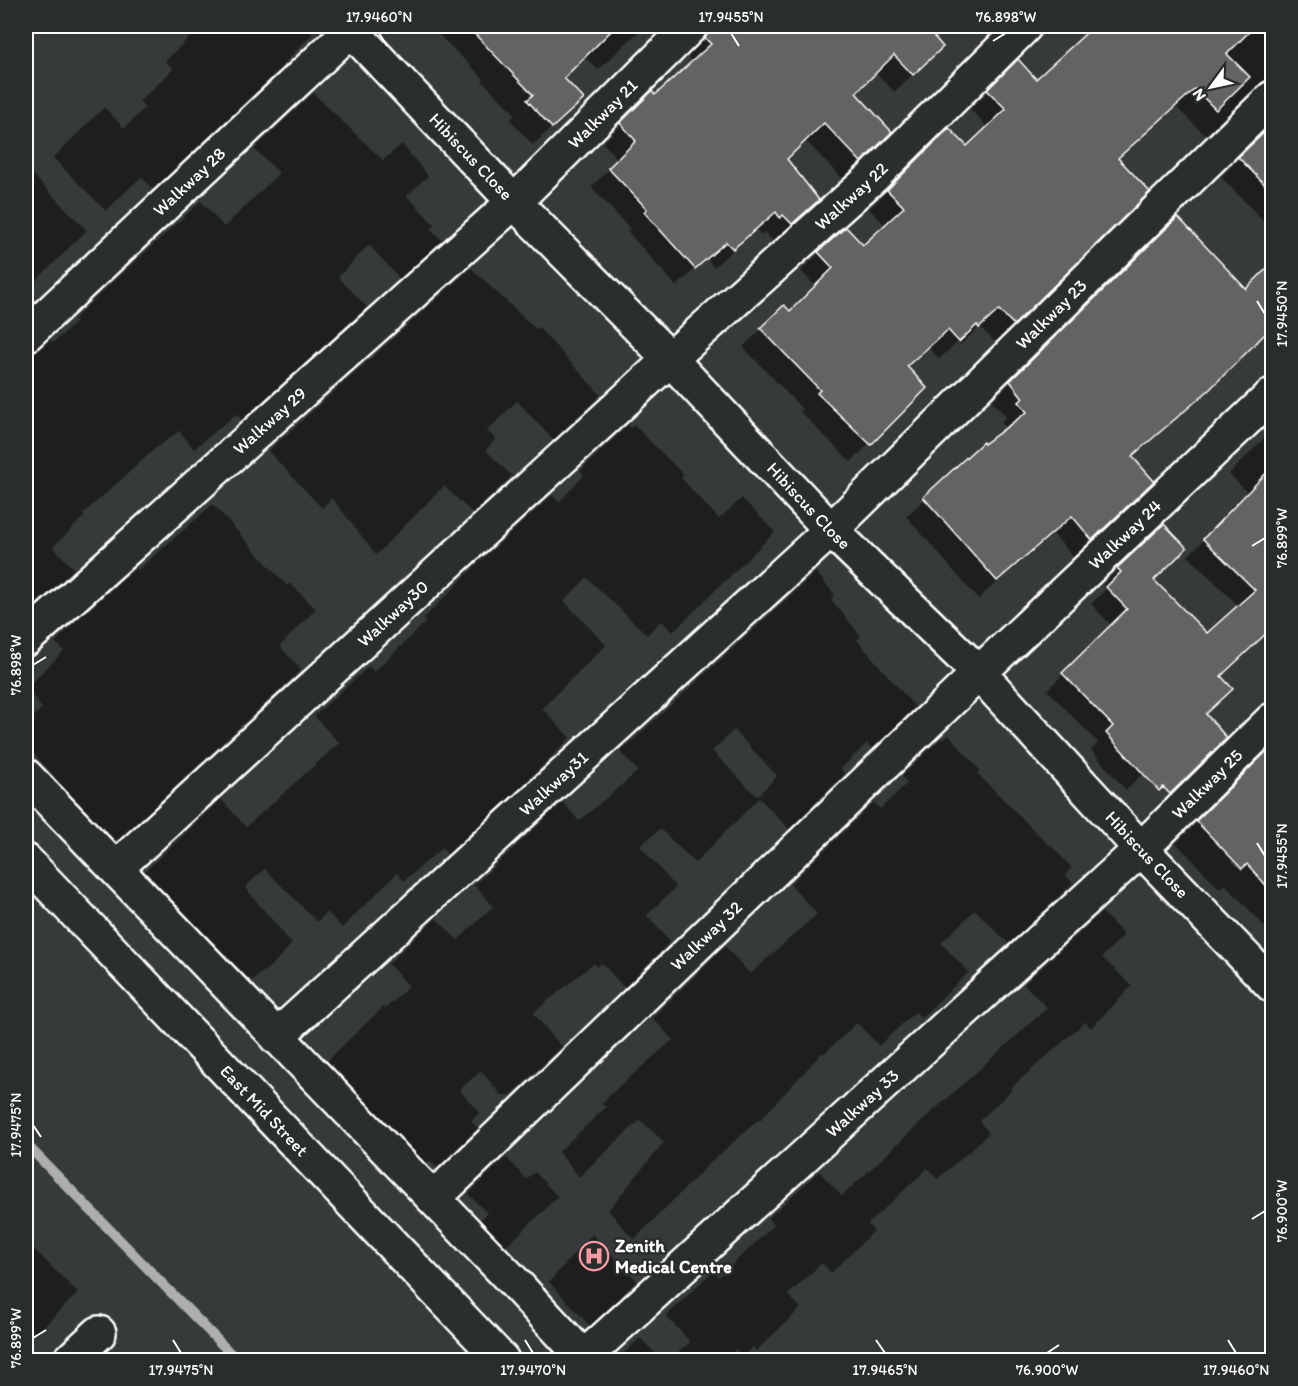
<svg xmlns="http://www.w3.org/2000/svg" width="1298" height="1386" viewBox="0 0 1298 1386" font-family="Itim,sans-serif">
<style>
.shadow{fill:#0007;fill-rule:evenodd}
.lines{fill:none;stroke-linecap:round;stroke-linejoin:round}
.stream{stroke:#adaeaf;stroke-width:10}
.building{fill:#636465;stroke:#fff;stroke-width:1.5}
.minor-casing{stroke:#fff;stroke-width:38}
.minor{stroke:#2a2d2e;stroke-width:33}
.ticks{fill:none;stroke:#fff;stroke-width:2}
.labels{text-anchor:middle;dominant-baseline:central;stroke-width:5;stroke-linejoin:round;paint-order:stroke}
.street-label{font-size:18px;fill:#fff;stroke:#2a2d2e}
.poi-label{font-size:18px;font-weight:bold;fill:#fff;stroke:#2a2d2e;text-anchor:start}
.neatline{fill:none;stroke:#fff;stroke-width:2}
.ticks-label{font-size:15px;text-anchor:middle;fill:#fff}
</style>
<rect width="100%" height="100%" fill="#373a3b"/>
<filter id="ink" filterUnits="userSpaceOnUse"><feTurbulence type="fractalNoise" baseFrequency=".0167" numOctaves="2"/><feDisplacementMap in="SourceGraphic" scale="12" xChannelSelector="R" yChannelSelector="G"/><feConvolveMatrix kernelMatrix="1 2 1 2 8 2 1 2 1" color-interpolation-filters="sRGB"/></filter>
<g filter="url(#ink)">
<g class="shadow">
<path d="M201,26H303L312,34L264,85L153,189L141,177L106,211L53,158L104,107L124,128L145,108L139,102L173,69L165,61Z"/>
<path d="M430,26H645L598,70L584,56L562,78L563,117L533,145L510,120L515,114L482,81L484,79Z"/>
<path d="M659,26H931L926,30L923,65L894,92L875,72L854,93L890,132L842,179L805,140L785,159L817,200L773,241L764,232L761,235L756,229L714,267L707,259L676,286L627,231L630,229L591,187L618,160L603,143L652,93L655,97L693,63L688,57L691,50V41L676,26H667L662,29Z"/>
<path d="M1096,26H1272V230L1221,177L1268,130L1272,122V113L1257,98H1247L1239,103L1205,135L1176,107L1117,159L1148,192L995,342L980,327L960,345L958,342L939,359L929,348L906,367L925,388L851,462L800,412L802,409L743,347L784,307L790,313L816,287L801,271L819,253L863,248L886,226L869,209L949,130L967,149L988,128L970,109L1018,62L1036,81Z"/>
<path d="M313,93L383,160L402,144L428,176L407,196L435,225L431,229L442,240L400,279L369,245L338,277L367,307L242,420L236,414L194,449L179,431L155,449L83,514L85,516L53,547L74,569L26,614V356L39,350L50,340L53,343L76,322L73,320L91,302L201,201L224,227L279,173L254,149Z"/>
<path d="M26,172H30L87,230L36,281L26,270Z"/>
<path d="M1178,219L1246,291L1272,265V348L1262,336L1189,408L1131,457L1134,499L1073,557L1053,534L978,599L906,516L984,446L1007,429L1001,422L1006,417L992,401Z"/>
<path d="M471,268L536,329L538,327L601,395L553,440L517,401L487,431L496,439L486,450L512,476L473,514L444,486L376,555L332,498L322,508L268,451Z"/>
<path d="M628,425L631,428L634,425L684,475L681,478L719,519L742,498L775,532L673,632L661,621L647,635L587,578L564,601L606,645L542,708L570,738L517,791L448,855L442,848L404,881L397,873L342,928L327,912L317,922L265,869L245,887L292,944L272,965L245,986L207,939L203,942L143,873L221,799L246,827L339,743L314,716L369,666L374,672L426,622L423,619L477,564L552,495L559,502L584,475L580,471Z"/>
<path d="M1272,430V625L1219,676L1215,705L1126,790L1091,750L1098,743L1047,690L1112,626L1091,604L1106,589L1102,585L1118,569L1152,580L1207,635L1239,606L1188,556L1248,493L1229,474Z"/>
<path d="M213,504L287,586L290,583L316,609L280,646L301,670L118,840L117,838L110,846L49,783L55,777L26,745V724L42,708L26,688L64,651L55,642L73,624L136,568L138,570Z"/>
<path d="M816,572L835,595L831,599L861,636L857,640L915,707L872,749L867,743L841,769L845,774L789,829L759,798L695,863L660,829L640,846L676,887L647,915L670,942L624,988L602,963L597,967L594,963L533,1013L562,1047L511,1095H501L481,1071L459,1090L480,1112L471,1121L478,1128L437,1168L430,1161L406,1182L307,1080L383,1007L385,1009L409,986L388,964L436,918L458,940L493,906L474,885L563,802L579,821L638,771L620,752ZM734,730L777,776L757,796L712,751Z"/>
<path d="M1272,728V935L1225,884L1220,889L1176,843L1265,756L1270,747Z"/>
<path d="M949,735L980,770L977,773L1049,845L1050,844L1072,868L1065,875L1073,883L1009,944L975,910L941,943L969,972L952,988L921,1018L915,1012L879,1046L857,1023L824,1054L823,1052L759,1121L758,1120L708,1165L634,1240L608,1210L664,1142L640,1120L579,1177L558,1152L606,1107L601,1104L618,1087L673,1040L652,1018L725,946L750,974L817,914L790,884L874,802L880,809L907,783L902,776L941,738L943,740Z"/>
<path d="M1102,912L1124,935L1102,957L1132,986L1109,1010L1091,1028L1085,1022L1010,1089L1012,1090L979,1121L989,1133L971,1150L937,1179L928,1168L868,1224L874,1231L831,1273L822,1263L788,1295L801,1308L756,1351L753,1347L743,1356L736,1349L724,1360H670L690,1342L666,1316L713,1271L719,1277L774,1225L768,1218L819,1171L842,1196L922,1121L1047,1008L1024,984Z"/>
<path d="M506,1157L526,1179L535,1172L558,1197L489,1263L464,1236L487,1213L468,1194Z"/>
<path d="M592,1234L637,1281L590,1326L549,1282Z"/>
<path d="M34,1249L78,1293L36,1334L26,1323V1258Z"/>
<path d="M640,1338L662,1360H616Z"/>
<path d="M131,1353L140,1360H123Z"/>
</g>
<g class="lines">
<path class="stream" d="M26,1144L237,1360"/>
</g>
<g class="building">
<path d="M467,26H616L564,78L584,99L552,128L527,100L533,95Z"/>
<path d="M709,26H925L943,47L913,75L894,55L856,93L892,132L861,162L824,123L787,159L819,200L792,224L783,215L780,218L776,212L733,249L726,242L695,269L644,212L647,209L608,168L636,141L620,123L652,91L655,95L711,44L705,38L709,31Z"/>
<path d="M1094,26H1255L1227,54L1250,77L1216,110L1195,89L1118,158L1150,192L1014,325L999,310L979,328L977,325L959,342L948,330L907,366L927,388L871,445L817,393L820,390L760,328L784,305L790,311L833,268L818,252L846,227L863,245L904,207L887,190L949,128L967,146L1006,109L987,90L1018,59L1036,79Z"/>
<path d="M1267,130L1272,136V192L1238,157Z"/>
<path d="M1178,217L1246,289L1272,263V327L1209,390L1132,456L1154,481L1092,540L1072,516L997,581L923,497L983,442L984,444L1027,412L1019,402L1023,398L1010,381Z"/>
<path d="M1272,467V628L1221,676L1233,689L1206,714L1227,738L1170,794L1163,787L1159,791L1106,733L1113,726L1062,673L1127,609L1106,587L1121,572L1117,568L1164,524L1187,548L1154,580L1207,633L1255,590L1203,539Z"/>
<path d="M1272,746V892L1247,864L1242,869L1196,821Z"/>
</g>
<g class="lines">
<g class="minor-casing">
<g id="minor">
<path id="s1" d="M347,26L514,202L670,359L831,530L979,673L1141,849L1272,985"/>
<path id="s2" d="M26,335L355,26"/>
<path id="s3" d="M26,639L514,202L691,26"/>
<path d="M26,776L514,1282L586,1360"/>
<path id="s4" d="M26,861L502,1360"/>
<path id="s5" d="M116,868L670,359L874,176L1025,26"/>
<path id="s6" d="M276,1037L831,530L1272,98"/>
<path id="s7" d="M434,1198L979,673L1272,395"/>
<path id="s8" d="M583,1358L1141,849L1272,720"/>
<path d="M70,1360L99,1333"/>
</g>
</g>
<use href="#minor" class="minor"/>
</g>
</g>
<path class="ticks" d="M379,33L387,46M731,33L739,46M993,41L1006,33M1257,301L1265,314M1252,546L1265,538M33,665L46,657M1257,843L1265,856M33,1125L41,1137M1252,1219L1265,1211M33,1338L46,1330M173,1340L181,1353M525,1340L533,1353M876,1340L885,1353M1228,1340L1236,1353M1047,1353L1059,1345"/>
<defs>
<g id="hospital-ring" transform="scale(1.5)"><circle r="9.5" fill="#2a2d2e" stroke="#ff9aa2" stroke-width="1.5"/><path d="M-5-5h3v3.5h4V-5h3V5h-3V1.5h-4V5h-3Z" fill="#ff9aa2"/></g>
</defs>
<g fill-rule="evenodd">
<use href="#hospital-ring" x="594" y="1256"/>
</g>
<g class="labels">
<g class="street-label">
<text stroke="none"><textPath href="#s3" startOffset="780">Walkway 21</textPath></text>
<text stroke="none"><textPath href="#s1" startOffset="180">Hibiscus Close</textPath></text>
<text stroke="none"><textPath href="#s2" startOffset="224">Walkway 28</textPath></text>
<text stroke="none"><textPath href="#s5" startOffset="996">Walkway 22</textPath></text>
<text stroke="none"><textPath href="#s6" startOffset="1060">Walkway 23</textPath></text>
<text stroke="none"><textPath href="#s3" startOffset="327">Walkway 29</textPath></text>
<text stroke="none"><textPath href="#s1" startOffset="666">Hibiscus Close</textPath></text>
<text stroke="none"><textPath href="#s7" startOffset="958">Walkway 24</textPath></text>
<text stroke="none"><textPath href="#s5" startOffset="376">Walkway30</textPath></text>
<text stroke="none"><textPath href="#s6" startOffset="376">Walkway31</textPath></text>
<text stroke="none"><textPath href="#s8" startOffset="848">Walkway 25</textPath></text>
<text stroke="none"><textPath href="#s1" startOffset="1152">Hibiscus Close</textPath></text>
<text stroke="none"><textPath href="#s7" startOffset="378">Walkway 32</textPath></text>
<text stroke="none"><textPath href="#s8" startOffset="378">Walkway 33</textPath></text>
<text stroke="none"><textPath href="#s4" startOffset="345">East Mid Street</textPath></text>
</g>
<g class="poi-label">
<text x="615" y="1246">Zenith<tspan x="615" dy="21">Medical Centre</tspan></text>
</g>
</g>
<rect width="1298" height="1386" fill="none" stroke="#2a2d2e" stroke-width="66"/>
<g transform="translate(1211 87) rotate(237)" stroke="#2a2d2e" stroke-width="4.5" paint-order="stroke">
<path d="M0-4.5L10 22L0 15L-10 22Z" fill="#ffffff"/>
<text y="-9" font-size="16" font-weight="bold" text-anchor="middle" fill="#ffffff">N</text>
</g>
<rect x="33" y="33" width="1232" height="1320" class="neatline"/>
<g class="ticks-label">
<text x="379" y="22">17.9460°N</text>
<text x="731" y="22">17.9455°N</text>
<text x="1006" y="22">76.898°W</text>
<text transform="translate(1282 314) rotate(-90)" y="5">17.9450°N</text>
<text transform="translate(1282 538) rotate(-90)" y="5">76.899°W</text>
<text transform="translate(16 665) rotate(-90)" y="5">76.898°W</text>
<text transform="translate(1282 856) rotate(-90)" y="5">17.9455°N</text>
<text transform="translate(16 1125) rotate(-90)" y="5">17.9475°N</text>
<text transform="translate(1282 1211) rotate(-90)" y="5">76.900°W</text>
<text transform="translate(16 1338) rotate(-90)" y="5">76.899°W</text>
<text x="181" y="1375">17.9475°N</text>
<text x="533" y="1375">17.9470°N</text>
<text x="885" y="1375">17.9465°N</text>
<text x="1047" y="1375">76.900°W</text>
<text x="1236" y="1375">17.9460°N</text>
</g>
</svg>
